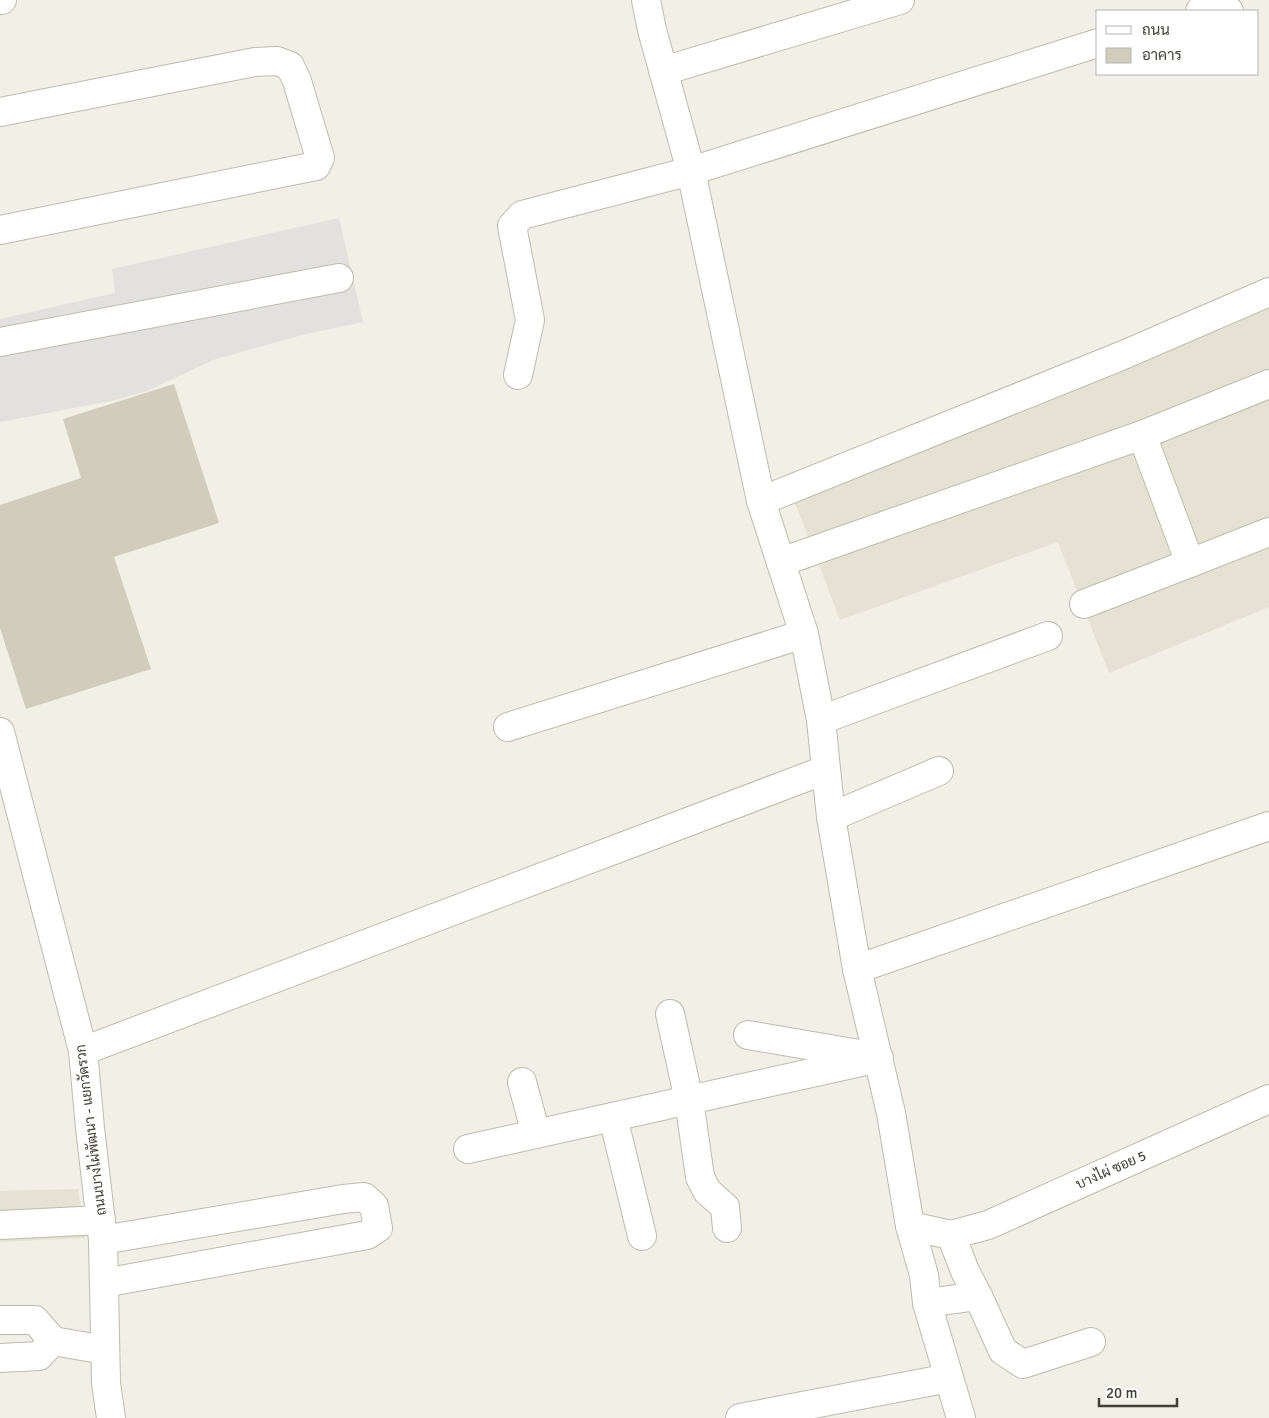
<svg xmlns="http://www.w3.org/2000/svg" width="1269" height="1418" viewBox="0 0 1269 1418" font-family="Signika,Sarabun,sans-serif">
<style>
.residential{fill:#e5e2d5}
.parking{fill:#e3e1de}
.building{fill:#d2ccbc}
.lines{fill:none;stroke-linecap:round;stroke-linejoin:round}
.minor-casing{stroke:#bfbbac;stroke-width:30}
.minor{stroke:#fff;stroke-width:28}
.labels{text-anchor:middle;dominant-baseline:central;stroke-width:4;stroke-linejoin:round;paint-order:stroke}
.street-label{font-size:14px;fill:#434036;stroke:#fff}
</style>
<rect width="100%" height="100%" fill="#f1efe6"/>
<g class="residential">
<path d="M1269,297V607L1109,673L1058,542L840,620L790,490Z"/>
<path d="M78,1189L85,1238L0,1242V1191Z"/>
</g>
<path class="parking" d="M339,218L363,322L302,335L213,360L147,391L111,401L0,422V319L115,293L112,269Z"/>
<path class="building" d="M174,384L219,523L114,557L151,669L26,709L0,628V505L81,478L63,419Z"/>
<g class="lines">
<g class="minor-casing">
<g id="minor">
<path d="M0,0H2"/>
<path d="M646,0L652,30L691,171L761,501L804,634L821,720L831,817L857,969L891,1113L910,1226L924,1275L927,1303L961,1418"/>
<path d="M1200,11C1211,8 1219,5 1229,11"/>
<path d="M663,71L900,0"/>
<path d="M0,112L255,62L277,61L290,66L297,81L320,158L316,166L0,230"/>
<path d="M0,342L339,278"/>
<path d="M518,375L530,320L512,226L522,215L691,171L1098,43"/>
<path d="M1142,435L1190,563L1269,532"/>
<path d="M761,501L1121,356L1269,292"/>
<path d="M781,562L1142,435L1269,384"/>
<path d="M1084,604L1190,563"/>
<path d="M821,720L1048,636"/>
<path d="M508,727L804,634"/>
<path d="M0,732L83,1051L90,1128L103,1240L106,1383L111,1418"/>
<path d="M831,817L939,771"/>
<path d="M857,969L1269,826"/>
<path d="M670,1014L689,1100L700,1177L707,1191L725,1207L727,1228"/>
<path d="M748,1035L865,1055"/>
<path d="M83,1051L825,770"/>
<path d="M522,1082L536,1134"/>
<path d="M613,1117L642,1236"/>
<path d="M468,1149L879,1058"/>
<path d="M0,1225L101,1220"/>
<path d="M910,1226L951,1235L988,1225L1269,1099"/>
<path d="M103,1240L343,1199L364,1197L374,1206L378,1228L367,1235L104,1283"/>
<path d="M978,1296L1003,1351L1023,1364L1091,1342"/>
<path d="M927,1303L978,1296L965,1271L951,1235"/>
<path d="M0,1320H35L53,1341L105,1350"/>
<path d="M0,1358L39,1356L53,1341"/>
<path d="M740,1418L949,1378"/>
</g>
</g>
<use href="#minor" class="minor"/>
</g>
<g class="labels">
<g class="street-label">
<text transform="translate(91 1130) rotate(-97)">ถนนบางไผ่พัฒนา - แยกวัดรวก</text>
<text transform="translate(1111 1170) rotate(-24)">บางไผ่ ซอย 5</text>
</g>
</g>
<rect x="1096" y="10" width="162" height="65" fill="#ffffff" stroke="#b4b3af"/>
<rect x="1106" y="26" width="25" height="8" fill="#ffffff" stroke="#b4b3af"/>
<text x="1142" y="35" font-size="15" fill="#434036">ถนน</text>
<rect x="1106" y="48" width="25" height="15" fill="#d2ccbc" stroke="#b4b3af"/>
<text x="1142" y="60" font-size="15" fill="#434036">อาคาร</text>
<path d="M1099 1398v8h78v-8" fill="none" stroke="#434036" stroke-width="2.5"/>
<text x="1106" y="1398" font-size="15" fill="#434036" stroke="#ffffff" stroke-width="4" paint-order="stroke">20 m</text>
</svg>
